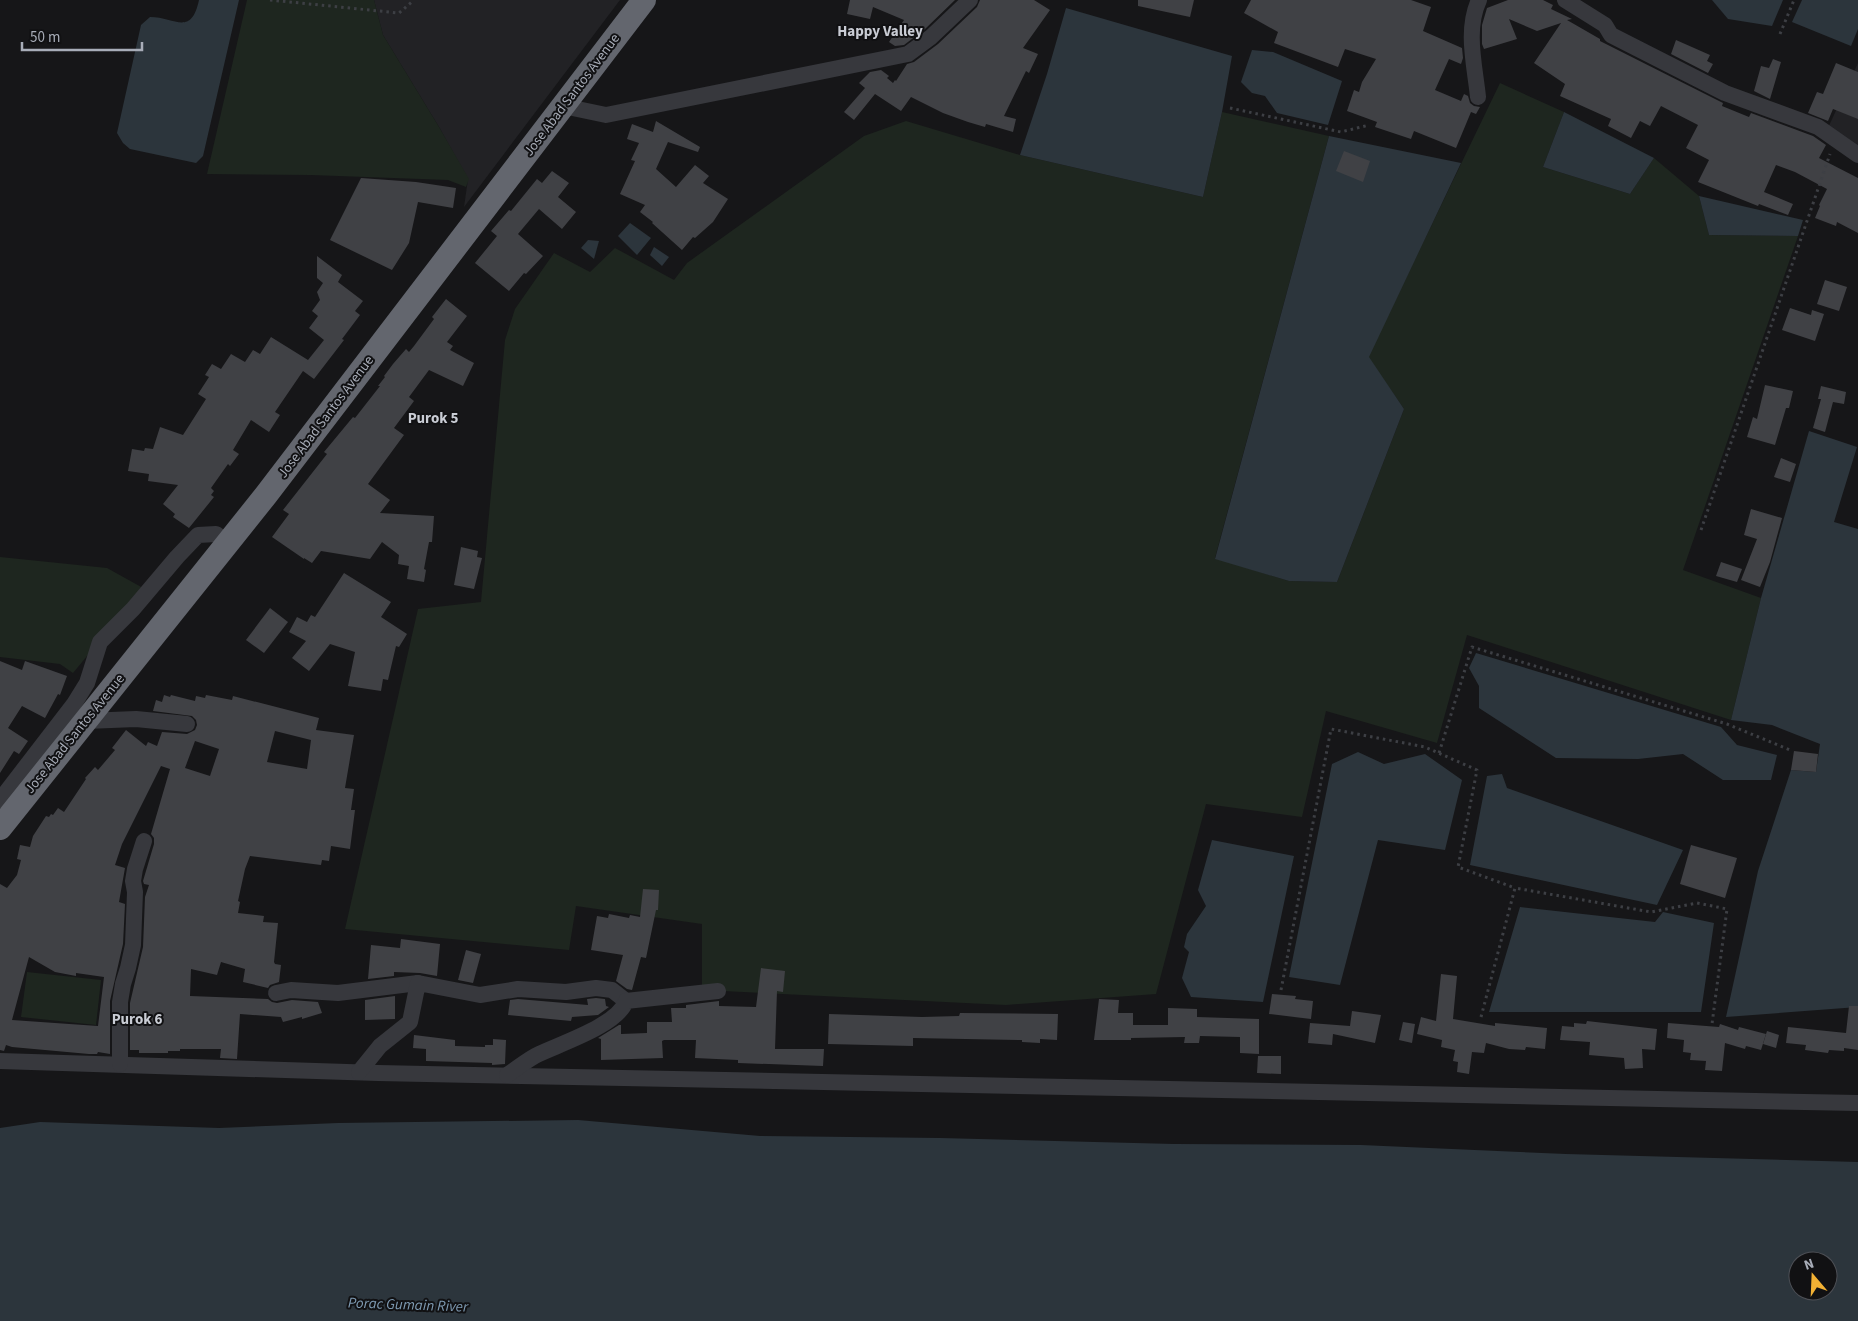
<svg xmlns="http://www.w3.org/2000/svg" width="1858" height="1321" viewBox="0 0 1858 1321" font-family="'Source Sans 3',sans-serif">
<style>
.built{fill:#222225}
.green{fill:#1e261f}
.water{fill:#2c353c;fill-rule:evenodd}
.building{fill:#404145;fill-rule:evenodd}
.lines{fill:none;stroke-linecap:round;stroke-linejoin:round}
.path{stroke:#3d3f44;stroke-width:3;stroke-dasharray:2.5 4;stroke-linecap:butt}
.minor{stroke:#37383d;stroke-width:16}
.highway{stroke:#63666e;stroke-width:24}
.labels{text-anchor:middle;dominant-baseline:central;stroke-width:4;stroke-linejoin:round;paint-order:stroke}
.street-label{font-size:14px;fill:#a8adb8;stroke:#111113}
.neighbourhood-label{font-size:15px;font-weight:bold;fill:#c9ccd4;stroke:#111113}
.water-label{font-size:15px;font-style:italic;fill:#7f9bb3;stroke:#111113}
</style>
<rect width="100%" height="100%" fill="#161618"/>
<g class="built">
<path d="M374,0H620L464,207L468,179L439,127L383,35Z"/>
<path d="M1858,63V152L1827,130Z"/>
</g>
<g class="green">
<path d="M247,0H374L383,35L439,127L469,179L466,187L448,180L311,175L207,174Z"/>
<path d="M1500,83L1564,112L1543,167L1630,194L1654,158L1699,196L1709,235L1798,236L1683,570L1761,598L1731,720L1467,635L1437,743L1326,711L1302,817L1206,804L1156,994L1006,1005L702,990V924L576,906L569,950L345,929L418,609L481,602L505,340L515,309L554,253L590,272L615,248L674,280L687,263L864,136L906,121L1020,155L1203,197L1222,112L1329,136L1215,558L1289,581L1337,582L1404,409L1368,357Z"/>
<path d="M0,557L107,568L143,588L73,673L60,664L0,657Z"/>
<path d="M27,972L101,980L96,1025L21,1017Z"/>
</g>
<g class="water">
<path d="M199,0H239L203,156L196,163L130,149L123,143L117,133L141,25L150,17C175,17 191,37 199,0Z"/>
<path d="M1712,0H1783L1772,26L1728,19Z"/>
<path d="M1802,0H1858V29L1851,46L1792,22Z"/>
<path d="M1066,8L1232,56L1222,112L1203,197L1020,155L1047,74Z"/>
<path d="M1252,50L1273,52L1342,81L1328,125L1277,113L1265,96L1252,93L1241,82Z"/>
<path d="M1564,112L1654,158L1630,194L1543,167Z"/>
<path d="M1329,136L1461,163L1369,357L1404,409L1337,582L1289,581L1215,559Z"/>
<path d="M1699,196L1803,220L1798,236L1709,235Z"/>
<path d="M630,223L651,238L637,255L618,236Z"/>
<path d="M588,240L599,241L594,259L581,248Z"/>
<path d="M654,247L669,257L662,266L650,255Z"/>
<path d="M1809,431L1857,447L1834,522L1858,529V1007L1726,1017L1758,871L1791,770L1816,772L1820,744L1772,725L1731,720L1761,598Z"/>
<path d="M1476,653L1721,727L1737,745L1777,755L1771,780H1723L1683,754L1638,759L1556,758L1479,708V686L1469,668Z"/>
<path d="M1358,752L1384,764L1425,754L1462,780L1445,850L1378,840L1340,985L1289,977L1332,764Z"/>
<path d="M1502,774L1507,788L1683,850L1657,905L1470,865L1487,776Z"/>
<path d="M1212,840L1294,856L1263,1002L1191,997L1182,978L1189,952L1184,947L1187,934L1206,906L1198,890Z"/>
<path d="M1520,907L1655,922L1663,912L1714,923L1701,1012H1489Z"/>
<path d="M578,1120L760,1136L940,1138L1174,1144L1361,1145L1566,1154L1858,1162V1321H0V1128L40,1122L219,1128L338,1123ZM1798,1261H1828V1291H1798Z"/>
</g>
<g class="building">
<path d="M850,0H955L925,29L904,45L895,46L889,42L904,20L873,7L870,19L847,14Z"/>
<path d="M980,0H1034L1050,10L1023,48L1038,54L1029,73L1026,71L1004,116L1016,119L1013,132L986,124L985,127L968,122L943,113L911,97L901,111L875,94L854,120L844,112L865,88L859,83L870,72L881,70L889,76L887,78L893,83L895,80L896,81L907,64L914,62L938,44L977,7Z"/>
<path d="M1138,0H1194L1190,17L1138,6Z"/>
<path d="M1251,0H1411L1431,7L1423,31L1462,48L1463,58L1461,64L1449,59L1435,90L1461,101L1464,94L1468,96L1470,103L1474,106L1480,107L1476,114L1471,112L1456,148L1414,131L1411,139L1375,127L1377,122L1347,111L1354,90L1359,92L1362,82L1376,59L1345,49L1338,67L1274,43L1278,32L1244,13Z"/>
<path d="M1508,0H1543L1553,5L1551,9L1572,19L1567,20L1600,39V41L1723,103L1722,106L1749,117L1751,113L1813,136L1826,145L1819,158L1858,178V233L1837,222L1836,226L1815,218L1820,206L1819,205L1827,189L1795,172L1776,165L1764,192L1793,204L1788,215L1759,204L1758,206L1698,182L1709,160L1686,148L1698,125L1661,106L1650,126L1640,121L1631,138L1608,126L1611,119L1560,96L1565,84L1534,63L1561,23L1537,31L1509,19L1517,39L1484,49L1482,44V25L1487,8Z"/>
<path d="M1676,40L1710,55L1707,61L1713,64L1708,73L1671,54Z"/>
<path d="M1773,59L1781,62L1770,99L1754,91L1761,66L1769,68Z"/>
<path d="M1836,63L1858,72V119L1833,109L1828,121L1808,113L1817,92L1823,94Z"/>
<path d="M656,121L700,147L698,152L668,142L656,169L676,187L695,165L709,176L703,183L728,199L713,222L695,238L693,237L682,250L652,223L653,222L640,212L645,205L620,194L635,161L631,160L639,143L627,139L632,124L653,132Z"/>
<path d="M1344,151L1370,161L1363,182L1336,171Z"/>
<path d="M552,171L569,183L558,197L576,212L562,229L539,209L518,234L543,256L526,274L524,273L509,291L475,263L497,236L491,231L509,210L511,211L537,179L542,183Z"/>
<path d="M361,178L416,182L456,188L453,208L418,202L409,243L392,270L330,240Z"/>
<path d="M317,256L342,275L338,282L363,301L355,311L360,315L342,339L344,340L314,379L303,371L275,412L280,415L269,432L251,420L233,450L239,454L230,466L228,464L211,488L214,491L211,495L214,497L189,528L173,517L175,514L163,504L178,485L148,481L149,474L128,471L132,449L144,451L145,448L153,449L160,427L183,435L206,399L198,394L209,377L205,375L212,364L221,369L231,354L245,362L253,350L260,354L271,337L308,360L324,340L309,328L318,316L312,311L320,300L317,292L323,283L317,278Z"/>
<path d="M1825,280L1847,287L1839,311L1817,304Z"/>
<path d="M446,299L467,316L447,342L453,346L450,350L474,363L463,386L429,370L409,397L414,401L394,428L404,435L368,484L390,500L380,513L434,516L432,542H429L424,569L426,570L424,582L407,579L409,566L398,564L399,555L382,542L370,559L321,551L312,563L304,558V559L272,537L289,514L283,510L327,454L324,452L353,417L355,418L380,386H378L385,377L384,376L393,364L406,349L409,352L414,346L434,319L432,317Z"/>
<path d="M1790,308L1811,315L1812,310L1824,314L1815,341L1782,330Z"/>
<path d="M1765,385L1793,391L1789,408H1786L1775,445L1747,437L1753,417L1757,419Z"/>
<path d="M1821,386L1846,392L1844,404L1833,402L1825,432L1813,428L1821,399H1818Z"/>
<path d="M1781,458L1796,464L1790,482L1774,477Z"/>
<path d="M1751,509L1782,518L1770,562L1760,587L1741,580L1757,539L1744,535Z"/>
<path d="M461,547L478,551L477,557L482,558L474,589L454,585Z"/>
<path d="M1721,562L1742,569L1737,582L1716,576Z"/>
<path d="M344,573L391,602L381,617L407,634L399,647L396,646L388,680L383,679L381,691L348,686L355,652L330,644L309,671L292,658L306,641L289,632L297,617L307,622L311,615L315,617Z"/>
<path d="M270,608L288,622L264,653L246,640Z"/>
<path d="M0,661L22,670L25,661L67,676L60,695L58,694L45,718L22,706L8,728L28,741L19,754L14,751L0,773Z"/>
<path d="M164,695L170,697L171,695L195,701L196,696L205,698L206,695L232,700L233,696L319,718L316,730L354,735L345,788L354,789L351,810H355L350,849L331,846L329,861L322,860L321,865L250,856L245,869L238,901L240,902L238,913L264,916L263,922L278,923L274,962L275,964L281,965L279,982L270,985L268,988L243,982L245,969L221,962L217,975L191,969L190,996L268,999L272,1002L277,1003L292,1000L318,1002L322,1013L302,1019V1017L283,1022L281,1017L240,1014L237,1059L220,1058L221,1049H180V1051H168V1053H139V1050H130V1003L143,947L145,897L149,885L144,884L143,881L154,844V838L151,834L170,769L161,766L122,844L115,865L125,868L119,902L125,904L123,944L110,1001V1054L98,1052L97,1054H89L12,1047L6,1045L4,1051L0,1050V884L7,888L17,875L21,860L17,859L20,845L30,847L33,836L46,816L49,817L51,814L53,815L58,808L64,812L86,779L85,778L95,767L98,770L115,750L112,748L126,730L146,746L148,742L157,746L162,732L187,734L195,730L197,725L196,720L192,716L153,711L156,700L162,702ZM275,731L311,740L307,769L267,762ZM195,741L219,749L210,776L185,768ZM29,957L55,972L76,976V973L104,977L98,1026L12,1020Z"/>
<path d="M1794,751L1818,754L1816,772L1791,770Z"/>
<path d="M1691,845L1737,858L1725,898L1680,884Z"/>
<path d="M643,889L659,890L658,910H656L646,958L641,957L632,990L627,989L616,981L623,955L591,950L597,916L608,918L609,914L629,918L630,915L640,917Z"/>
<path d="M401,939L440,944L437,976L420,973L394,972V976L368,979L371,945L400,948Z"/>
<path d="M466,950L481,954L473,983L458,980Z"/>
<path d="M761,968L785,971L783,992L777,991L775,1049H824L823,1066L738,1063V1060L695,1058L696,1040H664L662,1041L663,1058L601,1060V1039L598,1038L619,1025H621V1034L647,1033V1022H672L671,1008H686V1005L719,1001V1006L756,1007Z"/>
<path d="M1441,974L1457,976L1453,1019L1495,1026V1023L1547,1028L1545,1049L1526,1047L1525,1050L1509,1049L1486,1043L1484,1053L1472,1052L1469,1074L1457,1072L1458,1062L1453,1061L1455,1050L1441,1047L1442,1040L1417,1034L1421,1017L1436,1021Z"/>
<path d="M1272,994L1296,996L1295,999L1313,1001L1311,1019L1269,1014Z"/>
<path d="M395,996V1019L365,1020V1000Z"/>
<path d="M596,998L605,999L606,1006L609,1007L598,1015L572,1017L571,1021L508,1015L510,1000L518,999L588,1005L587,999Z"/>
<path d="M1099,999L1119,1000L1118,1013H1133V1025H1168V1008L1197,1009V1017L1259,1019V1054L1240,1053V1037L1200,1036L1199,1043H1184L1185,1037L1131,1038V1040H1094Z"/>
<path d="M1849,1006H1858V1050L1844,1048V1051L1829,1050L1828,1053L1805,1050L1806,1045L1786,1043L1788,1027L1846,1033Z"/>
<path d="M1352,1011L1381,1015L1375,1043L1333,1034L1332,1045L1308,1043L1310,1023L1350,1026Z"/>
<path d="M960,1013L1058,1014L1057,1040L1040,1039V1043L1022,1042V1040L913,1038V1046L828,1044L829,1014L922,1017L959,1016Z"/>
<path d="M1587,1021L1657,1029L1655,1050L1642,1049L1643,1068L1625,1069L1624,1058L1589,1055L1590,1042L1560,1040L1562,1026L1574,1027V1023L1586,1024Z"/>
<path d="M1403,1022L1415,1024L1412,1043L1399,1040Z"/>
<path d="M1668,1023L1719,1027L1720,1024L1738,1030L1739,1027L1766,1034L1761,1050L1746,1046L1745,1049L1725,1043L1722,1071L1705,1070L1706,1061L1690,1060L1691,1053L1683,1052L1684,1040L1667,1038Z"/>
<path d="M1767,1031L1779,1035L1776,1048L1763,1044Z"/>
<path d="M414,1035L455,1040V1046L485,1047V1045H493V1039L506,1040L505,1064L492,1065V1063L426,1061V1049L413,1048Z"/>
<path d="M1258,1056H1281V1074L1257,1073Z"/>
</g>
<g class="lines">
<g class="path">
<path d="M270,0L399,13L414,0"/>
<path d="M1780,34L1794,0"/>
<path d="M1230,108L1341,132L1369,125"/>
<path d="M1701,530L1830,154"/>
<path d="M1439,753L1472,647L1727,724L1790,750"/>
<path d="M1281,990L1331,729L1425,747L1477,770L1458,867L1515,888"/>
<path d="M1481,1017L1515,888L1651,912L1697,903L1727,909L1712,1024"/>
</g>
<g class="minor">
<path d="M1565,0L1605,25L1611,35L1725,93L1818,127L1858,155"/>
<path d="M1478,97C1475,66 1465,30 1479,0"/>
<path d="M563,106L606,115L908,54L931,37L970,0"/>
<path d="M86,721L136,719L187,724"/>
<path d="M0,800L74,704L87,683L100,642L133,609L177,557L198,535L216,534L228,543"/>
<path d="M276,993L291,990L338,993L418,983"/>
<path d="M0,1061L378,1073L1858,1103"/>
<path d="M120,1064V1002L123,984L128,968L133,945L135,892L133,881L135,869L144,841"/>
<path d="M359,1072L380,1046L410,1022L418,983L480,995L518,989L566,992L596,988L612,990L626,1001"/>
<path d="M507,1075C518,1068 528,1059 539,1054C562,1043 618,1025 626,1001L718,991"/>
</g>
<path class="highway" d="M0,828L266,495L644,0"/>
</g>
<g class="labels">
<g class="street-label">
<text transform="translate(572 95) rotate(-53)">Jose Abad Santos Avenue</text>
<text transform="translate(326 417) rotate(-53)">Jose Abad Santos Avenue</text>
<text transform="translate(75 734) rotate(-51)">Jose Abad Santos Avenue</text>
</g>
<g class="neighbourhood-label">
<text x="880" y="31">Happy Valley</text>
<text x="433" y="418">Purok 5</text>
<text x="137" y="1019">Purok 6</text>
</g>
<g class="water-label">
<text transform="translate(408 1305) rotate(2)">Porac Gumain River</text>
</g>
</g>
<g transform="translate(1813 1276) rotate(341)"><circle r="24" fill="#111113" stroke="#4d4f55"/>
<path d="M0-4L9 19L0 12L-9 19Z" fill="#f2b134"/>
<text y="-8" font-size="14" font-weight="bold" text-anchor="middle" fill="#a8adb8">N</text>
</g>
<path d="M22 42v8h120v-8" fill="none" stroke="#a8adb8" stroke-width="2.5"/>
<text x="30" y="42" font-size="15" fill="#a8adb8" stroke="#111113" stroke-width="4" paint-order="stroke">50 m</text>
</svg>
